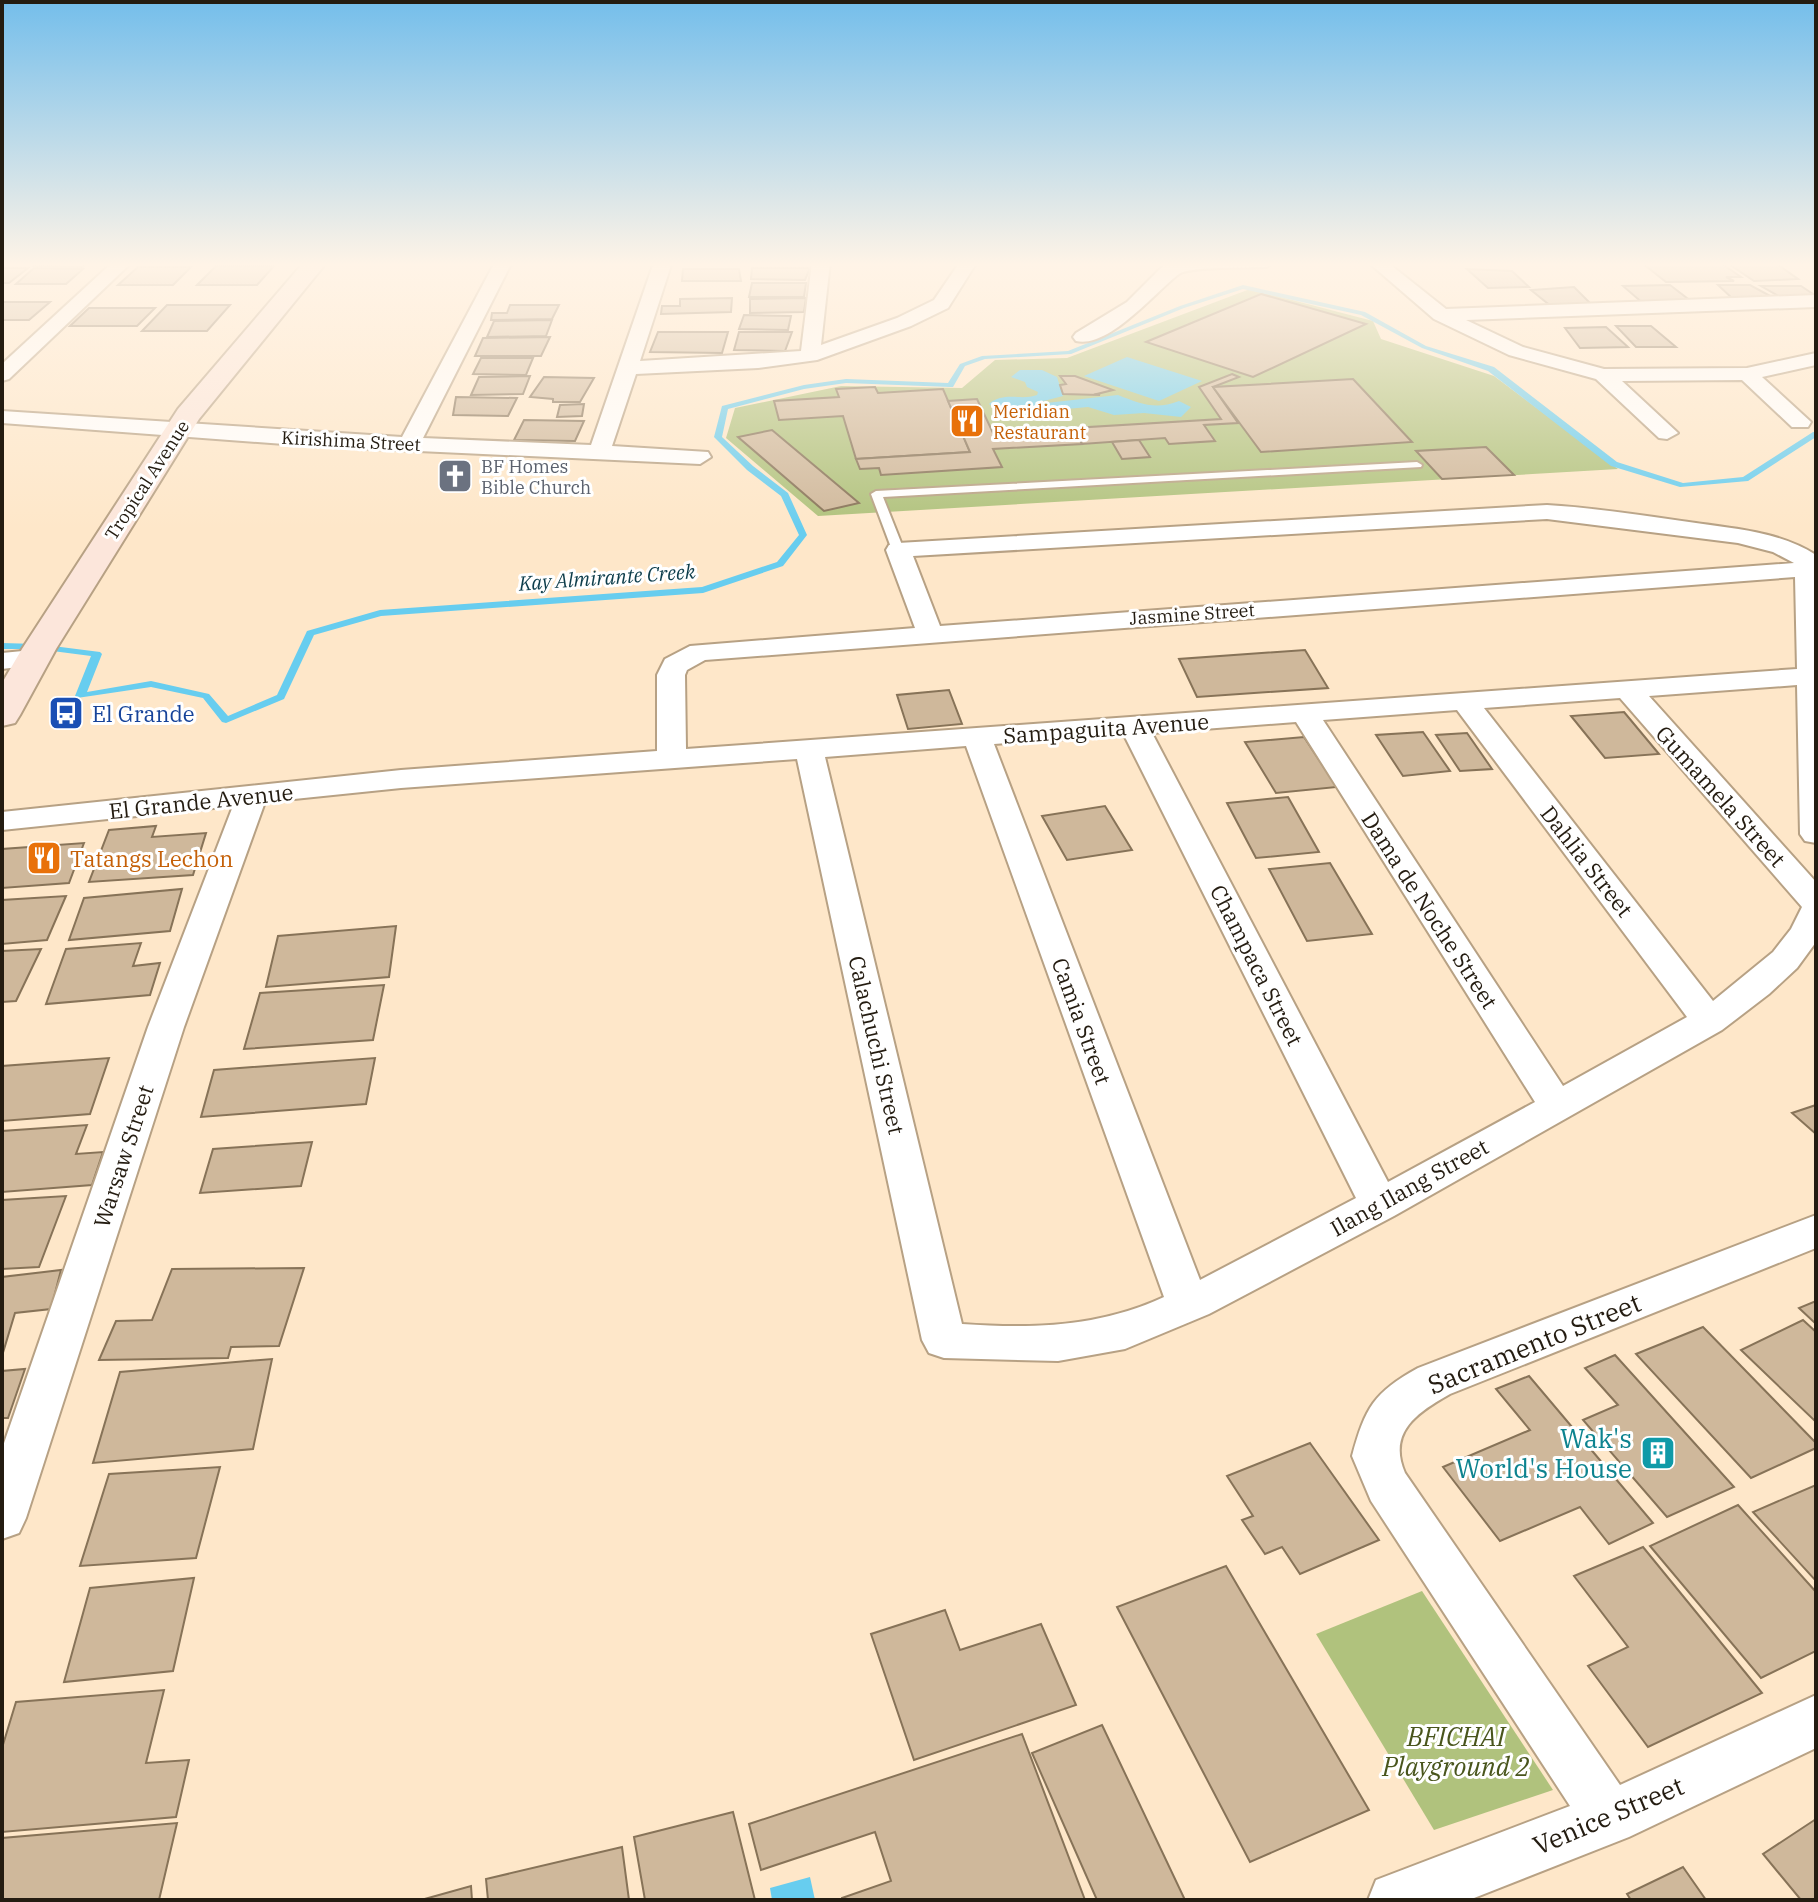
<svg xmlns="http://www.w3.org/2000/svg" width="1818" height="1902" viewBox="0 0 1818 1902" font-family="'IBM Plex Serif',serif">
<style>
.green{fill:#b0c27d}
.water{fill:#67cdef}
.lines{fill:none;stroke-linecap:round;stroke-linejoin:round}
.stream{fill:#67cdef;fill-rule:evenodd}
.building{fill:#cfb89b;stroke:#877358;stroke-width:2}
.lane-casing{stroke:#b7a184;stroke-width:4}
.street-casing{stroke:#b7a184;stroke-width:4}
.secondary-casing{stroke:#b7a184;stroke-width:4}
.lane{fill:#fff;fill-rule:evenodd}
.street{fill:#fff;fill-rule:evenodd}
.secondary{fill:#fce6db;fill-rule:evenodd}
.labels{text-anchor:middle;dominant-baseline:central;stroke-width:6;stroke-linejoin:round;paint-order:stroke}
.far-food-label{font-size:18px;fill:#c56008;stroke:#fff;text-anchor:start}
.far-street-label{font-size:18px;fill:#241c11;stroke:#fff}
.far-worship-label{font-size:18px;fill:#5b616d;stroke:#fff;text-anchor:start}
.far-water-label{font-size:20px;font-style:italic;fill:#0d3d4b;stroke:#fff}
.transit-label{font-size:22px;fill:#164399;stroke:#fff;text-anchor:start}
.street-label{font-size:22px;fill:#241c11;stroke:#fff}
.food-label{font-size:22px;fill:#c56008;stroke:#fff;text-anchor:start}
.near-street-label{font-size:26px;fill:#241c11;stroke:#fff}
.near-culture-label{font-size:26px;fill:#0d838f;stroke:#fff;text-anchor:end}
.near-park-label{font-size:26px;font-style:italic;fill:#49551c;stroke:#fff}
</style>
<rect width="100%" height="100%" fill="#fee7c9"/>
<g class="green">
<path d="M1250,289L1373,321L1381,339L1494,376L1618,469L818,516L726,438L735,408L841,386L962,388L995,360L1067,358Z"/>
<path d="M1422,1591L1553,1790L1434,1830L1316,1634Z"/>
</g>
<g class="water">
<path d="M1127,357L1202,381L1159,401L1084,376Z"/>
<path d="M1020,370H1042L1057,377L1063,396L1036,403L1038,408L1035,412C1018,414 1002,415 989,404C1004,391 1021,401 1037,395L1038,392L1027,387L1025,382L1011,377Z"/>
<path d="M1118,395C1141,404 1156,410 1179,401L1191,407L1181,417L1144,413L1114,415L1088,407L1056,410L1046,403Z"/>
<path d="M810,1877L815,1900H772L770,1888Z"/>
</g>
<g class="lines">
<path class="stream" d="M1243,285L1365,312L1426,346L1494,367L1617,462L1683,483L1743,477L1813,432H1816V437L1748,481L1680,487L1611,466L1488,371L1422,348L1361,315L1243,289L1184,308L1071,354L985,359L965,366L953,387H950L846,383L804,389L728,409L722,437L753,466L788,493L807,535L783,566L703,593L381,616L314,635L284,699L226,723L222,722L203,698L151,687L77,698L75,696L91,656L37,649H2V643L37,644L100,652L102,654L87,692L151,681L209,694L228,716L277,695L307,631L380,610L702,587L777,562L799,535L781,496L747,470L714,437L722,406L804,385L846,379L948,383L960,364L982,356L1068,351L1180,306Z"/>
</g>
<g class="building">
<path d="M38,262H88L83,267L34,266Z"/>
<path d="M1641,262L1722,264L1741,277H1726L1734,281L1666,282Z"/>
<path d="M1774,262L1798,279L1754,281L1729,264Z"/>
<path d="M216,266H274L257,285H197Z"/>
<path d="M138,267H191L173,285H118Z"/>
<path d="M2,268H28L9,283H2Z"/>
<path d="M34,268L83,269L66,284H16Z"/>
<path d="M752,268H810L805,280L751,279Z"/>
<path d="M683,269H739L741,281H682Z"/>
<path d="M1467,269L1512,271L1529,287L1488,288Z"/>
<path d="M752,283H806L804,297H749Z"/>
<path d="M1670,285L1692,302L1645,305L1623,286Z"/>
<path d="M1718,285H1750L1776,299L1734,300Z"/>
<path d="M1761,286H1801L1816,296L1782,298Z"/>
<path d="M1574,287L1593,306L1552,307L1531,290Z"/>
<path d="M1261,294L1366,324L1253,377L1146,342Z"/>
<path d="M732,298L731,312L661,314L662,306H680V299Z"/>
<path d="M806,298L804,312L750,313V299Z"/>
<path d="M2,302H50L29,320H2Z"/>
<path d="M167,305H230L207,331H142Z"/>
<path d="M510,305H559L552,319L491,320L492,313H507Z"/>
<path d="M89,308H155L137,326H70Z"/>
<path d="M744,315L791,316L788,330L739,329Z"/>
<path d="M552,320L546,336L487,337L494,321Z"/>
<path d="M1616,326H1651L1676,347H1636Z"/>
<path d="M1606,327L1628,347L1580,348L1565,328Z"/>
<path d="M658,332H728L722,353L650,352Z"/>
<path d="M739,332H792L785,351L734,350Z"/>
<path d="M550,337L541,356H475L483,338Z"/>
<path d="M481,358H533L526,375L473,374Z"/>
<path d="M1232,374L1239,377L1213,387L1238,423L1204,425L1215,441L1169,444L1165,438L1082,444L1073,428L1221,419L1199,387Z"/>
<path d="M530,376L523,394L471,395L479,377Z"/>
<path d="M1060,376H1075L1113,390L1097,394L1100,395L1063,394L1060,385L1066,384Z"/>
<path d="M544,377L594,378L580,402H553V399L530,397Z"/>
<path d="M1353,379L1412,442L1261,452L1213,387Z"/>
<path d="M875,387L878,393L943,389L970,452L856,459L843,416L779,420L774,401L839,397L836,389Z"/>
<path d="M456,397L517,398L508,416L453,415Z"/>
<path d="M977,399L993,433L1073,428L1082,444L993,449L1002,467L881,475L879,468L860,469L856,459L970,452L948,401Z"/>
<path d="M584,404L582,416L557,417L560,405Z"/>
<path d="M524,420L584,421L575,441L514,440Z"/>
<path d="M772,430L859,503L824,511L738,437Z"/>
<path d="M1139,440L1150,457L1122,459L1112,442Z"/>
<path d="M1486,447L1514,475L1442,479L1416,451Z"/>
<path d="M1305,650L1328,688L1197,697L1179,659Z"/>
<path d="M949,690L962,724L908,729L897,695Z"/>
<path d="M1624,712L1659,754L1605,758L1571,716Z"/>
<path d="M1423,732L1450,771L1403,776L1376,735Z"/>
<path d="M1467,733L1492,769L1460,771L1436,735Z"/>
<path d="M1304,737L1337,787L1276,793L1245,742Z"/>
<path d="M1288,797L1319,852L1256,858L1227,803Z"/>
<path d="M1105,806L1132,850L1067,860L1042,816Z"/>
<path d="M156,826L152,837L206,833L193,875L89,882L109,830Z"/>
<path d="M84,843L69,883L2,888V849Z"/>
<path d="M1330,863L1372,934L1307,941L1269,869Z"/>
<path d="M182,889L170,931L69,940L84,898Z"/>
<path d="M66,896L47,940L2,944V900Z"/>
<path d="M396,926L389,977L266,987L278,936Z"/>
<path d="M141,943L133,966L160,963L150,995L46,1004L66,949Z"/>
<path d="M41,949L16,1001L2,1002V951Z"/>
<path d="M384,985L373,1040L244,1049L260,993Z"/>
<path d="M109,1058L90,1114L2,1121V1066Z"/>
<path d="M375,1058L366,1104L201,1117L214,1070Z"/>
<path d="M1816,1105V1134L1792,1113Z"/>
<path d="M87,1125L76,1154L103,1152L92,1185L2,1192V1131Z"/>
<path d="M312,1142L301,1186L200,1193L213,1149Z"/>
<path d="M66,1196L39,1267L2,1269V1200Z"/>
<path d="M304,1268L279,1346L231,1347L228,1358L99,1360L116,1321L152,1320L172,1269Z"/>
<path d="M61,1270L51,1309L15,1313L2,1356V1277Z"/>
<path d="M1816,1301V1324L1799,1308Z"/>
<path d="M1803,1320L1816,1332V1422L1741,1350Z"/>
<path d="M1703,1327L1816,1443V1448L1751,1478L1636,1354Z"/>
<path d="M1615,1355L1734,1487L1667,1517L1583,1420L1618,1405L1585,1368Z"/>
<path d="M272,1359L253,1449L93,1463L120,1372Z"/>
<path d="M25,1369L8,1418H2V1371Z"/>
<path d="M1529,1376L1653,1523L1609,1544L1580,1507L1500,1541L1443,1467L1530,1430L1496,1389Z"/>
<path d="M1310,1443L1379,1540L1300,1574L1282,1547L1265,1554L1242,1520L1253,1516L1227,1476Z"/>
<path d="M220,1467L196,1558L80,1566L109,1474Z"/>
<path d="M1816,1485V1581L1753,1512Z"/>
<path d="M1738,1505L1816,1592V1651L1761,1678L1650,1546Z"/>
<path d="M1643,1547L1762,1693L1648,1747L1588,1666L1628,1647L1574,1576Z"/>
<path d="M1226,1566L1369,1810L1250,1862L1117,1607Z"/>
<path d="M194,1578L173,1671L64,1682L90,1588Z"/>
<path d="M945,1610L960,1650L1041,1624L1076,1705L914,1760L871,1634Z"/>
<path d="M164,1690L146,1763L189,1760L176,1817L2,1832V1748L16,1702Z"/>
<path d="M1102,1725L1185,1900H1097L1032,1753Z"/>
<path d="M1022,1734L1085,1900H842V1898L891,1881L875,1832L761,1870L749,1824Z"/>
<path d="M733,1812L755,1900H645L634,1837Z"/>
<path d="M1816,1819V1900H1801L1763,1854Z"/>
<path d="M177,1823L159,1900H2V1838Z"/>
<path d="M622,1847L629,1900H488L486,1879Z"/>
<path d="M1683,1867L1706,1900H1631L1627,1894Z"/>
<path d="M471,1886L472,1900H421Z"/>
</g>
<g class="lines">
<g class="lane-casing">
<path id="lane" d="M1417,462L1422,465L1421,467L883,497L904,550L898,553L892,550L871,494L876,491Z"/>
</g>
<g class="street-casing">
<g id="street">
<path d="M113,262H132L9,379L2,381V364Z"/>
<path d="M495,262H512L423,438L591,445L654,262H672L640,361L801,351L812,262H830L821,345L897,318L934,300L960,262H977L948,308L911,326L817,360L758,368L636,374L612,446L708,452L711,457L700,464L311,446L2,423V411L402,437Z"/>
<path d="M1167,262H1274L1266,267C1249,268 1189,266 1179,274C1156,291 1109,349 1076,341L1073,337L1076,333L1127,302Z"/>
<path d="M1368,262H1387L1446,309L1816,295V307L1466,320L1523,347L1604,369L1747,368L1816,353V365L1762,377L1811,422L1808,427H1792L1742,380L1622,381L1678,433L1667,439L1659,438L1596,379L1509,355L1434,319Z"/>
<path d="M1547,505C1597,508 1647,516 1696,523C1737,529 1780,532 1816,555V843L1805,841L1800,834L1797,685L1649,696L1816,882V942L1797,968L1769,994L1722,1030L1394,1216L1209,1314L1125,1349L1058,1361L944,1358L929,1353L922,1340L797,759L401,788L265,802L184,1027L26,1518L19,1533L2,1539V1449L148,1027L233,806L2,830V812L401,770L657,751V675L665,659L690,646L915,628L886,550L889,545L898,543ZM1547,519L1738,543L1773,552L1794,563L940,626L913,556ZM1795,577L1797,669L686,749L685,675L687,670L705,660ZM1620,698L1802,907L1791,929L1773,952L1713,1001L1484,708ZM1457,710L1687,1017L1563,1086L1323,720ZM1296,722L1535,1102L1388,1182L1152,733ZM1124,735L1356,1198L1200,1280L994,744ZM966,746L1164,1297C1099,1327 1033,1329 962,1324L825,757Z"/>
<path d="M33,650L43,652L46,658L43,664L2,669V653Z"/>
<path d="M1816,1215V1248L1450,1394C1418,1412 1387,1432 1405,1473L1620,1785L1816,1695V1748L1629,1837L1469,1900H1368L1376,1880L1570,1806L1371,1501L1352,1456C1365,1408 1374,1392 1418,1368Z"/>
</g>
</g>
<g class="secondary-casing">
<path id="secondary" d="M304,262H327L199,419L56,649L20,715L15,723L2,726V683L22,649L178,409Z"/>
</g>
<use href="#lane" class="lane"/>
<use href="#street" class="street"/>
<use href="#secondary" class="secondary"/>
</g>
<linearGradient id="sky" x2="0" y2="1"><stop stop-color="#74beeb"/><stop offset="0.5" stop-color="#fff4e7"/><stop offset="1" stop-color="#fff4e7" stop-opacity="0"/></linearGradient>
<rect width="1818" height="529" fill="url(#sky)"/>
<defs>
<g id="restaurant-square" transform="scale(1.8)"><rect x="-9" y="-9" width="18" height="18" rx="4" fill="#e8710a" stroke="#fff"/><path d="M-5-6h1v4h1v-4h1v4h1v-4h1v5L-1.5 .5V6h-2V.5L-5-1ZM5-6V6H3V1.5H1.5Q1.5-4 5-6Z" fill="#fff"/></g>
<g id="church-square" transform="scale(1.8)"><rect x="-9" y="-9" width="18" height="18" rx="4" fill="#6b7280" stroke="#fff"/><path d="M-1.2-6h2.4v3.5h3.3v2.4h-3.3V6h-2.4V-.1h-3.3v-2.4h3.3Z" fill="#fff"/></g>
<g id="bus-square" transform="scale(1.8)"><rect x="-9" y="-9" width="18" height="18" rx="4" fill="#1a4fb4" stroke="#fff"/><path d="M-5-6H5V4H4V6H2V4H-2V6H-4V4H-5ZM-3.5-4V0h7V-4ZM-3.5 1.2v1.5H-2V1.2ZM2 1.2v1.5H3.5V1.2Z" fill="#fff"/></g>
<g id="building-square" transform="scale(1.8)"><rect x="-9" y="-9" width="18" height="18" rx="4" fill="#0f9aa8" stroke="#fff"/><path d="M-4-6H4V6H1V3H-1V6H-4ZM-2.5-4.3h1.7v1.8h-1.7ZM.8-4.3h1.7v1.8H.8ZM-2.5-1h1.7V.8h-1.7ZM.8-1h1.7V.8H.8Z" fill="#fff"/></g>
</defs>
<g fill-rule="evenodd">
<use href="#restaurant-square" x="967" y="421"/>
<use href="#church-square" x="455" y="476"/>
<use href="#bus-square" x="66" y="713"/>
<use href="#restaurant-square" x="44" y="858"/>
<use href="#building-square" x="1658" y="1453"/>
</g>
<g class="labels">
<g class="far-food-label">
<text x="993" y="411">Meridian<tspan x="993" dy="21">Restaurant</tspan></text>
</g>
<g class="far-street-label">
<text transform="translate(351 441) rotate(3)">Kirishima Street</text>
<text transform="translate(147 480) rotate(-57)">Tropical Avenue</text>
<text transform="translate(1192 614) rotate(-4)">Jasmine Street</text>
</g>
<g class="far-worship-label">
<text x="481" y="466">BF Homes<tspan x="481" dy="21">Bible Church</tspan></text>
</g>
<g class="far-water-label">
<text transform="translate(607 577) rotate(-4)">Kay Almirante Creek</text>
</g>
<g class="transit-label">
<text x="92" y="713">El Grande</text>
</g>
<g class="street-label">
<text transform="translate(1106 728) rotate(-4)">Sampaguita Avenue</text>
<text transform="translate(1721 796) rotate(48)">Gumamela Street</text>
<text transform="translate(201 801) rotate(-6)">El Grande Avenue</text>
<text transform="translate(1587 861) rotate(52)">Dahlia Street</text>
<text transform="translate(1430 910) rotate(57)">Dama de Noche Street</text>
<text transform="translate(1257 965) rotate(63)">Champaca Street</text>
<text transform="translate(1082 1021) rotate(70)">Camia Street</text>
<text transform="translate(877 1045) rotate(77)">Calachuchi Street</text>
<text transform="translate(123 1156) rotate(-72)">Warsaw Street</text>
<text transform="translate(1409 1187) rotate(-29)">Ilang Ilang Street</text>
</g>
<g class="food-label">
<text x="70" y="858">Tatangs Lechon</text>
</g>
<g class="near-street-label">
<text transform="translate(1534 1343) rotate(-22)">Sacramento Street</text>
<text transform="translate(1608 1815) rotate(-23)">Venice Street</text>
</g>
<g class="near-culture-label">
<text x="1632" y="1438">Wak's<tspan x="1632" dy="30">World's House</tspan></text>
</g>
<g class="near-park-label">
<text x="1456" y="1736">BFICHAI<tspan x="1456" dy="30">Playground 2</tspan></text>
</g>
</g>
<rect width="1818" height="1902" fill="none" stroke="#241c11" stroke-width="8"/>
</svg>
